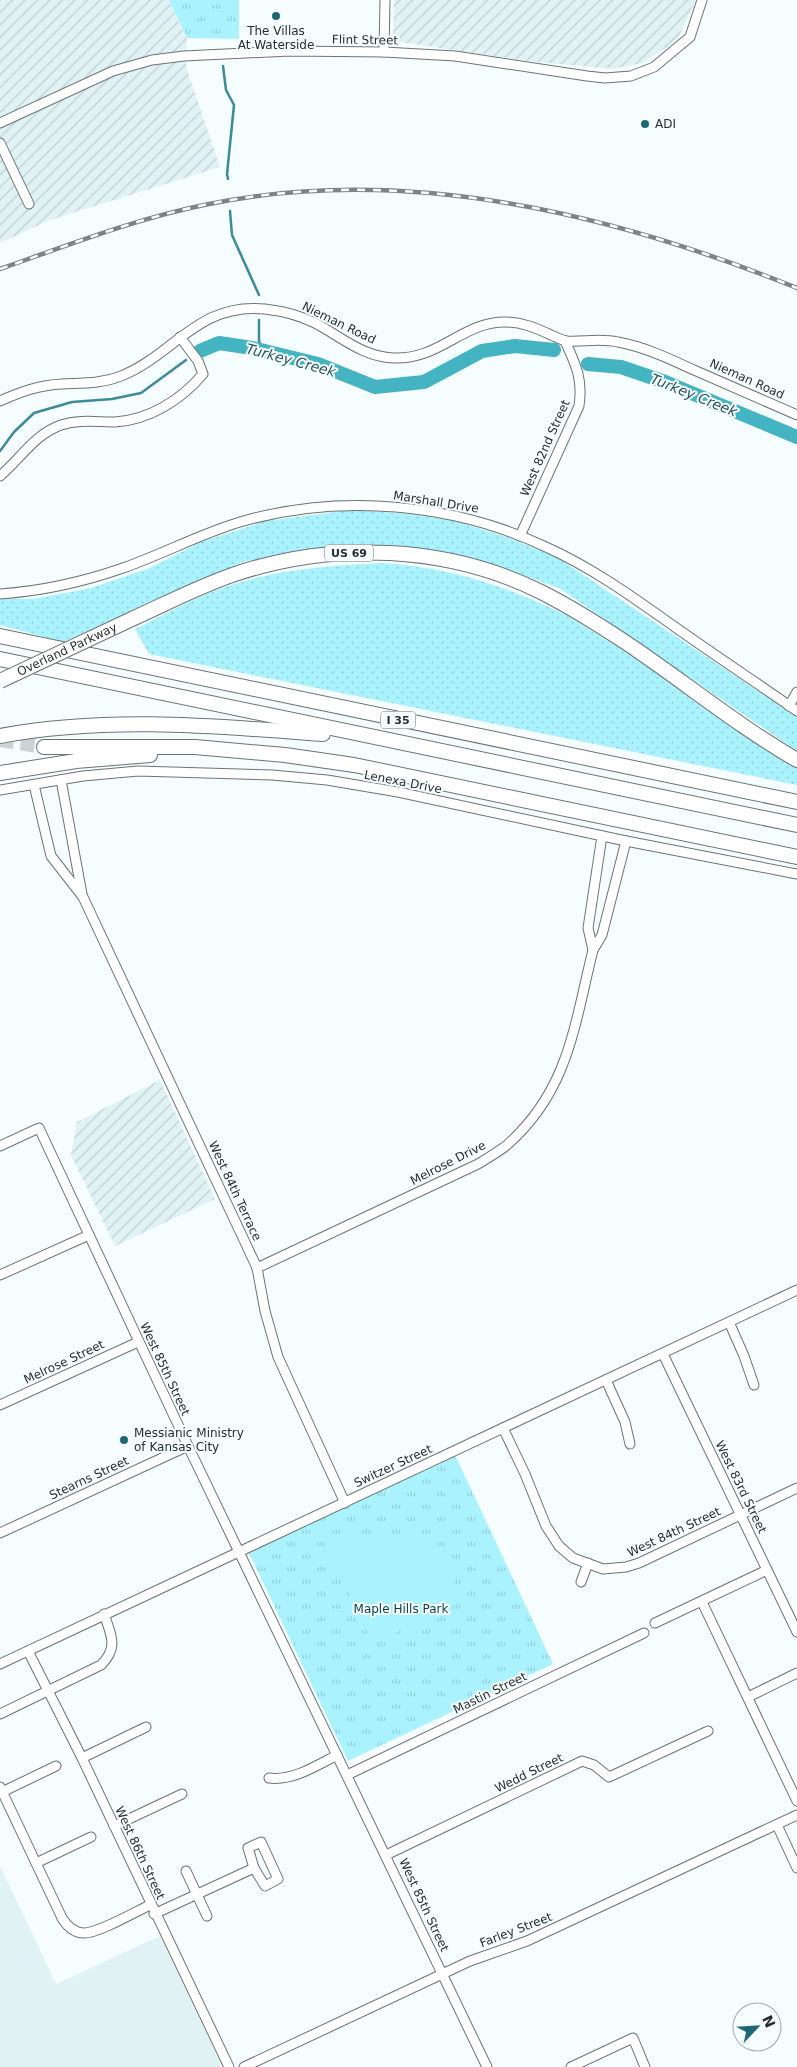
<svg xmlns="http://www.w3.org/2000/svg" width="797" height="2067" viewBox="0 0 797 2067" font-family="'DejaVu Sans',sans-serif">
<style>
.built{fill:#e0f2f4}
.industrial{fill:url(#industrial-furrows)}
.grass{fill:url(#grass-dots)}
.park{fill:url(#park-tufts)}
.garden{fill:#aaf3fe}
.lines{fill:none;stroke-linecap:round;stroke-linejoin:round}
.stream{stroke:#3c8b96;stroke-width:2.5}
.river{stroke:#44b3c2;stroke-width:14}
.highway-tunnel{stroke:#ccd3d5;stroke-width:14;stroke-dasharray:14 7;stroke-linecap:butt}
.minor-casing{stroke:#6c7375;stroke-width:11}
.highway-casing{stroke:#6c7375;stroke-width:16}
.minor{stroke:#fff;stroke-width:9}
.highway{stroke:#fff;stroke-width:14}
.rail-casing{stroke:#7e8385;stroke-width:4.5}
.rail{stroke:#f5fdff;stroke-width:2.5;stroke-dasharray:8;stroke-linecap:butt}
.highway-bridge-casing{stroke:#6c7375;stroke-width:16;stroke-linecap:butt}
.highway-bridge{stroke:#fff;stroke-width:14}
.poi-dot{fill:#1e6873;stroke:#f5fdff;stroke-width:2}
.labels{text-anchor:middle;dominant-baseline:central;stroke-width:4;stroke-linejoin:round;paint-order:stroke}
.shield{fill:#f5fdff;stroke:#676b6d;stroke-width:1}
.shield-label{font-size:11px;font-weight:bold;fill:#2a2d2e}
.poi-label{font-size:12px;fill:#2a2d2e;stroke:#f5fdff;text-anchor:start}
.street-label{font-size:12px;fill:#2a2d2e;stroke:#f5fdff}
.park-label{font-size:12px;fill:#0a3e45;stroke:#f5fdff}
.water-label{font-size:14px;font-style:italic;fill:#24535a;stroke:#f5fdff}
</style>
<defs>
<pattern id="industrial-furrows" width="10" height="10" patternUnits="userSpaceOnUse" patternTransform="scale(1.25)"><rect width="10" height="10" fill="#e0f2f4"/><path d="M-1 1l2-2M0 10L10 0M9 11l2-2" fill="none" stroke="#c0d0d2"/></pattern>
<pattern id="grass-dots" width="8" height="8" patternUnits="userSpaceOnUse" patternTransform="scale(1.25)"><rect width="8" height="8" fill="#aaf3fe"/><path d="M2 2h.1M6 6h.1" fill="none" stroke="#92d1da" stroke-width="1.8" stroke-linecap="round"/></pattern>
<pattern id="park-tufts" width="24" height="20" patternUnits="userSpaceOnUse" patternTransform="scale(1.25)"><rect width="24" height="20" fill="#aaf3fe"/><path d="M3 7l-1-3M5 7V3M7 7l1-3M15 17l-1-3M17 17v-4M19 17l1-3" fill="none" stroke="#92d1da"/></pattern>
</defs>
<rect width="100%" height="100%" fill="#f5fdff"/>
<path class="built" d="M0,1866L56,1984L160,1936L220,2062V2067H0Z"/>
<g class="industrial">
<path d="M0,0H169L187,38L186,67L220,167L50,220L0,243Z"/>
<path d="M394,0H696L677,40L643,63L613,69L536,62L393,41Z"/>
<path d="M160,1080L215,1199L115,1246L71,1155L77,1122Z"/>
</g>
<g class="grass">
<path d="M350,510L411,514L455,521L507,537L558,558L797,717V751L559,588L473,558L409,547L333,546L242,562L63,642L0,625V599H34L91,588L150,568L201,542L266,521Z"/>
<path d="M383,563C453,568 506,586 568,616L797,759V785L149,654L135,629C159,617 183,604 207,594C263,570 324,566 383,563Z"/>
</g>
<g class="park">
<path d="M169,0H239V39L187,38Z"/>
<path d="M455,1455L553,1664L348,1761L249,1553Z"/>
</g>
<path class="garden" d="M395,1534C404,1537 414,1539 422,1543C443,1557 453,1579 462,1601L380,1640L369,1635L329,1549C353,1537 369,1535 395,1534Z"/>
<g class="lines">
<g class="stream">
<path d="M223,66L226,90L234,105L227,174L228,179"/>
<path d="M230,211L232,235L259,295"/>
<path d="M259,320V341L263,351"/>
<path d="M0,451L14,432L34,413L72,402L112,399L141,393L186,360"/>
</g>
<g class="river">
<path d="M200,351L219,343L252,348L318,364L375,387L424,382L482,351L515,346L554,350"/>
<path d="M588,364L621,367L665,382L797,437"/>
</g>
<path class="highway-tunnel" d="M0,740L44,747"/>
<g class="minor-casing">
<g id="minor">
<path d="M384,52L385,0"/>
<path d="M0,123L113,71L152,60L184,56L290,51L384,52L455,56L587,76L605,78L631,76L654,67L690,37L702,0"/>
<path d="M0,143L29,204"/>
<path d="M0,401C20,392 39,385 62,384C82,383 101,384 121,376C174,355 198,302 265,309C282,311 299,315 315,323C340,336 363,357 393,358C440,360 462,322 505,322C522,322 536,328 551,335C556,337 561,340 567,341C584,342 600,338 618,342C645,347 670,359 694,370C729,385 763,400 797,415"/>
<path d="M0,476C20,459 35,434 61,425C79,419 97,422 115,422C149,420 181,400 203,374L198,361L180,337"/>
<path d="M520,536L579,406C583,379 576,365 565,341"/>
<path d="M0,594C42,591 83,582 123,568C163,554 200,534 240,522C340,493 453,503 546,547C593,568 634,598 675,627C716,656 757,683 797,711"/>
<path d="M789,706L797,692"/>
<path d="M61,780L82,894"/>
<path d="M34,785L51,856L83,897L244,1240L257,1268L265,1311L278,1357L345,1503"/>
<path d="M0,790L83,776L138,771L272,775L327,780L398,792L626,841L797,874"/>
<path d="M593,950L588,928L602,836"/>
<path d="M0,1146L39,1128L188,1446L487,2067"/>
<path d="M257,1268L478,1164C488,1158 498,1152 507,1145C569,1090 574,1026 593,950L602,935L626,841"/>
<path d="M0,1275L89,1235"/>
<path d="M729,1322L744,1356L754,1385"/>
<path d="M663,1354L797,1632"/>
<path d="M606,1380L625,1422L630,1444"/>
<path d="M0,1405L138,1342"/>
<path d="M503,1428L525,1474L546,1526L559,1546L573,1558L603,1569L626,1567L639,1563L797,1488"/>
<path d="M0,1533L188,1446"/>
<path d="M581,1582L588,1563"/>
<path d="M702,1602L797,1801"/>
<path d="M655,1623L767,1570"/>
<path d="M28,1651L82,1758L229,2067"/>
<path d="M0,1664L797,1290"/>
<path d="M748,1697L797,1673"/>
<path d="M0,1714L101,1665C119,1647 111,1635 104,1614"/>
<path d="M82,1758L146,1727"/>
<path d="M347,1775L644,1633"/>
<path d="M269,1778C293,1781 316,1766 337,1755"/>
<path d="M0,1787L62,1918C67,1926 74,1933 84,1933C99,1933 135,1912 150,1905"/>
<path d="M2,1792L56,1766"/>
<path d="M777,1825L797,1868"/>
<path d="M114,1826L182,1794"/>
<path d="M261,1842L278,1879L265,1886L254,1868L248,1848Z"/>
<path d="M386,1855L582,1761L594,1765L609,1777L708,1731"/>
<path d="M36,1863L91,1837"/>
<path d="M186,1871L207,1916"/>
<path d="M154,1914L254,1868"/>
<path d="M244,2067L470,1961L527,1941L797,1815"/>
<path d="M571,2067L633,2038L645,2067"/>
</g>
</g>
<g class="highway-casing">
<g id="highway">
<path d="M134,618C167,603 200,586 235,574C334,541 447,545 541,592C569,606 596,623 622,640C681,679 736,725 797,760"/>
<path d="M0,636L797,802"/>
<path d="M0,659L797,825"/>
<path d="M0,736C107,716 215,726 323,734"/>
<path d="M44,747H195L285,755L354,765L797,857"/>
<path d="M0,773L76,761L150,755"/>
</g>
</g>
<use href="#minor" class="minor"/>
<use href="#highway" class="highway"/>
<g class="rail-casing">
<path id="rail" d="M0,269C69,245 137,218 209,204C407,164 613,214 797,288"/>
</g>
<use href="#rail" class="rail"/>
<g class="highway-bridge-casing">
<g id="highway-bridge">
<path id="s1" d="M0,681L134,618"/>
</g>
</g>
<use href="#highway-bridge" class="highway-bridge"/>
</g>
<g class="poi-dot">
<circle cx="276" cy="16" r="5"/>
<circle cx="645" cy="124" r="5"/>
<circle cx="124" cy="1440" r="5"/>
</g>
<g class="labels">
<g class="shield">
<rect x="325" y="544.5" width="48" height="17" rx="4"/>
<rect x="380.5" y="711.5" width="35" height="17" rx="4"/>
</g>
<g class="shield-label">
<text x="349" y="553">US 69</text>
<text x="398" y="720">I 35</text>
</g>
<g class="poi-label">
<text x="276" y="31" text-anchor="middle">The Villas<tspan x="276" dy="14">At Waterside</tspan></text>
<text x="655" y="124">ADI</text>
<text x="134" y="1433">Messianic Ministry<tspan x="134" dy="14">of Kansas City</tspan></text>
</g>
<g class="street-label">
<text transform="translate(365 40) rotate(1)">Flint Street</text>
<text transform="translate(339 323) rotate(26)">Nieman Road</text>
<text transform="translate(747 379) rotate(24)">Nieman Road</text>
<text transform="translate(545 448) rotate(-66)">West 82nd Street</text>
<text transform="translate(436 502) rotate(9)">Marshall Drive</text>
<text stroke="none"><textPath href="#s1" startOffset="74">Overland Parkway</textPath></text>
<text transform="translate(403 782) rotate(11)">Lenexa Drive</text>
<text transform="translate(448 1163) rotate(-27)">Melrose Drive</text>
<text transform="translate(235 1191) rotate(65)">West 84th Terrace</text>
<text transform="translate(64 1362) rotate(-25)">Melrose Street</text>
<text transform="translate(165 1369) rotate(65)">West 85th Street</text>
<text transform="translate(393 1466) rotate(-25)">Switzer Street</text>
<text transform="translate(89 1478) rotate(-25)">Stearns Street</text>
<text transform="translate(741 1487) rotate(64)">West 83rd Street</text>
<text transform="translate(674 1532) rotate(-25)">West 84th Street</text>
<text transform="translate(490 1693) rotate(-26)">Mastin Street</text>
<text transform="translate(529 1773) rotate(-26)">Wedd Street</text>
<text transform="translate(140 1853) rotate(65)">West 86th Street</text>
<text transform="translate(424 1905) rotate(65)">West 85th Street</text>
<text transform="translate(516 1930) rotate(-21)">Farley Street</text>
</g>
<g class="park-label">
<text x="401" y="1609">Maple Hills Park</text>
</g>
<g class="water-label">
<text transform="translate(291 360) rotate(15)">Turkey Creek</text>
<text transform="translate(694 395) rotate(22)">Turkey Creek</text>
</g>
</g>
<g transform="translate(757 2027) rotate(65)"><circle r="24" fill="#f5fdff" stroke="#a4aaab"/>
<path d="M0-4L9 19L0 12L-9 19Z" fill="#1e6873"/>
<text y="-8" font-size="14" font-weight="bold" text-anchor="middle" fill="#2a2d2e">N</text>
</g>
</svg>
